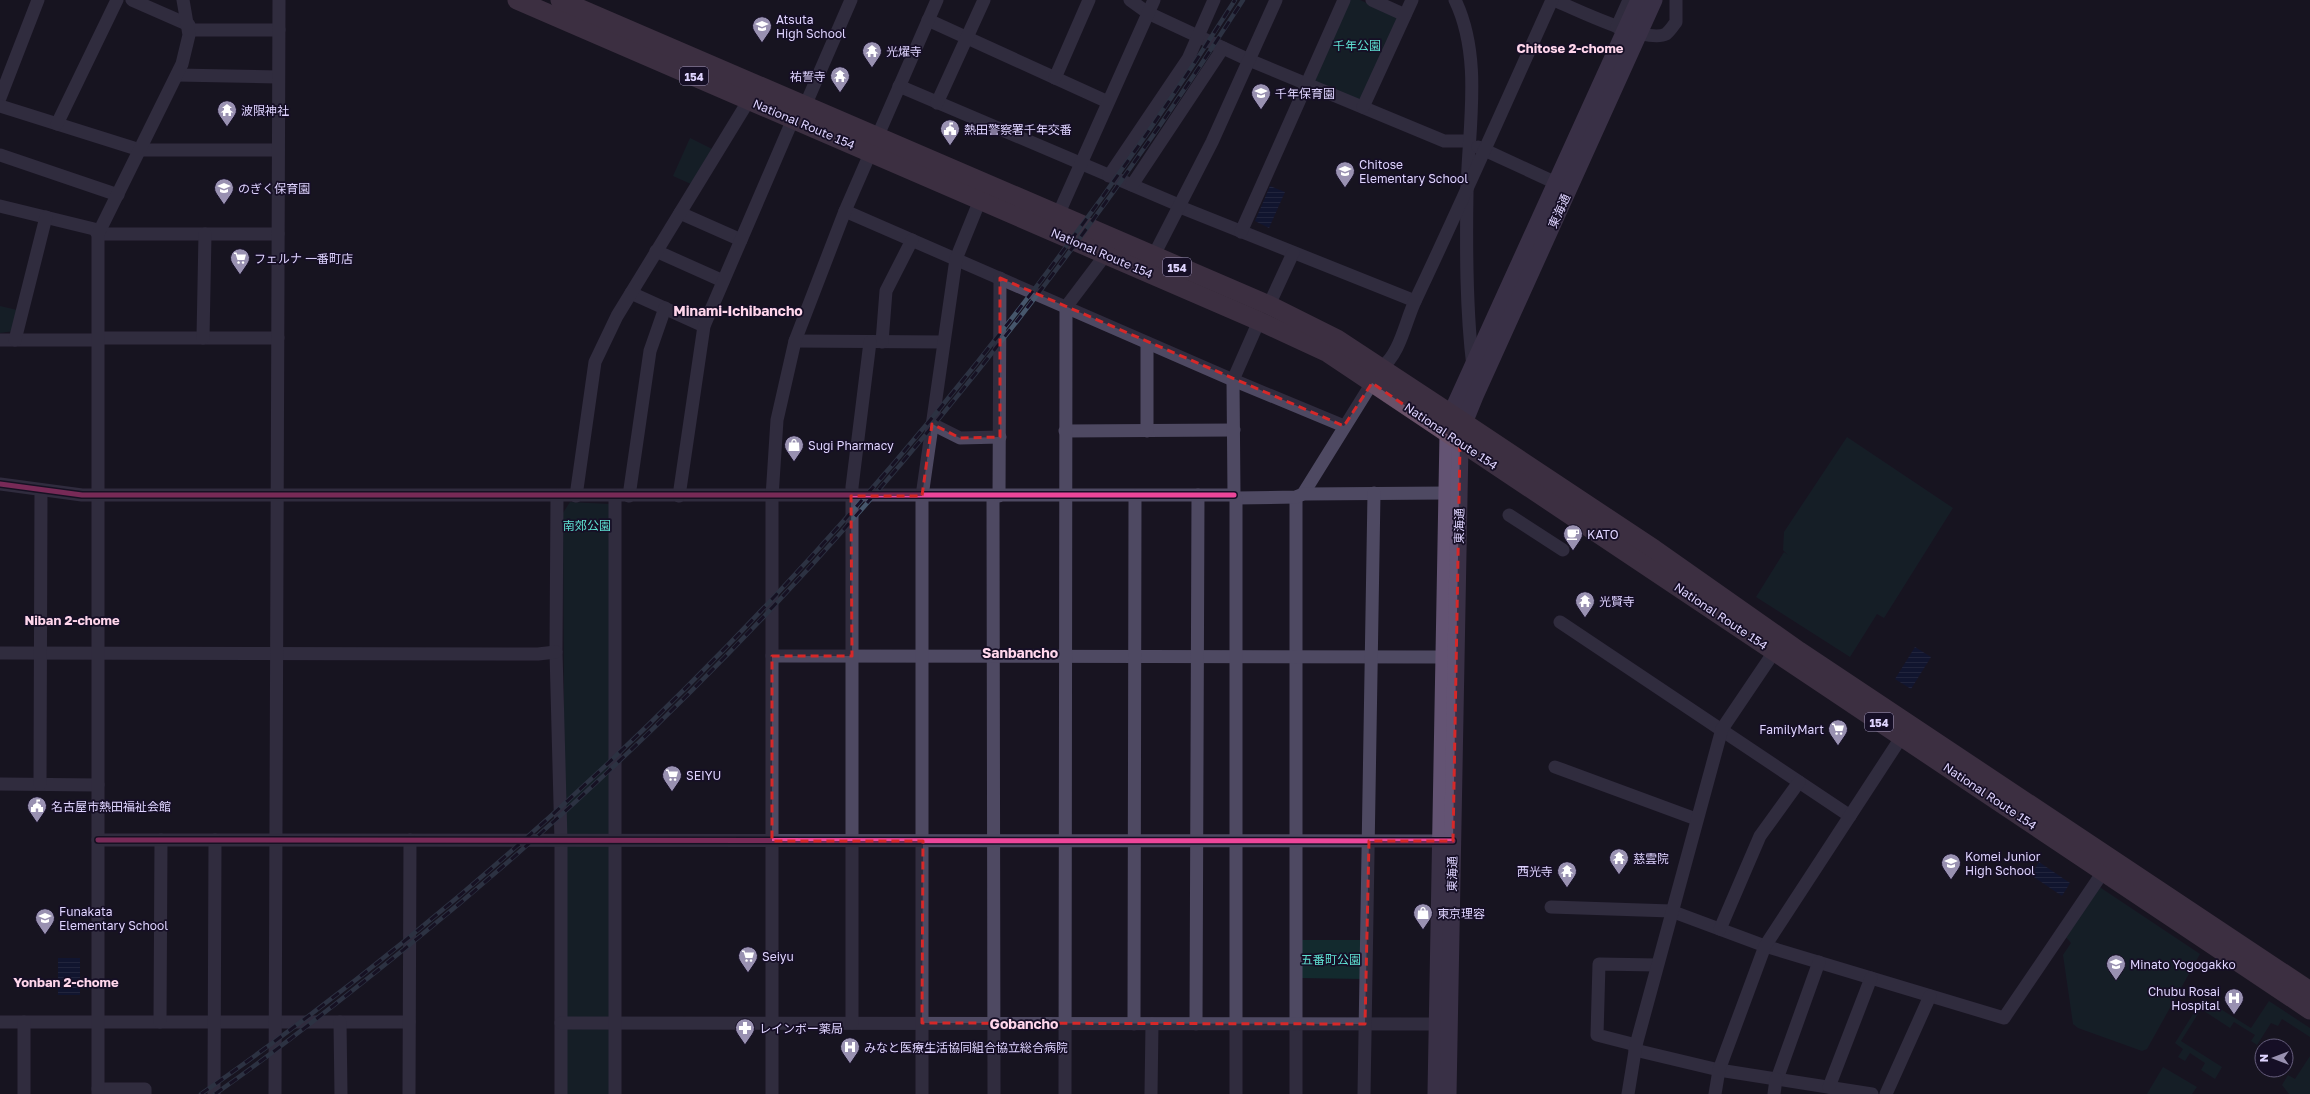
<svg xmlns="http://www.w3.org/2000/svg" width="2310" height="1094" viewBox="0 0 2310 1094" font-family="'Golos Text','Noto Sans JP',sans-serif">
<style>
.green{fill:#132a2e}
.water{fill:url(#water-rules)}
.lines{fill:none;stroke-linecap:round;stroke-linejoin:round}
.minor{stroke:#4e4962;stroke-width:13}
.major{stroke:#635373;stroke-width:17}
.highway{stroke:#695168;stroke-width:19}
.rail-casing{stroke:#46576c;stroke-width:4.5}
.rail{stroke:#160f26;stroke-width:3;stroke-dasharray:9;stroke-linecap:butt}
.cycleway-casing{stroke:#160f26;stroke-width:8}
.cycleway{stroke:#ed469a;stroke-width:5}
.marked{fill:none;stroke:#d62828;stroke-width:3;stroke-dasharray:8 5;stroke-linejoin:round}
.labels{text-anchor:middle;dominant-baseline:central;stroke-width:3.5;stroke-linejoin:round;paint-order:stroke}
.shield{fill:#160f26;stroke:#a399be;stroke-width:1}
.shield-label{font-size:11px;font-weight:bold;fill:#dfd4ff}
.poi-label{font-size:12px;fill:#dfd4ff;stroke:#160f26;text-anchor:start}
.park-label{font-size:12px;fill:#5fe1d2;stroke:#160f26}
.street-label{font-size:12px;fill:#dfd4ff;stroke:#160f26}
.neighbourhood-label{font-size:13px;font-weight:bold;fill:#ffd6eb;stroke:#160f26}
.quarter-label{font-size:14px;font-weight:bold;fill:#ffd6eb;stroke:#160f26}
</style>
<defs>
<pattern id="water-rules" width="6" height="5" patternUnits="userSpaceOnUse"><rect width="6" height="5" fill="#0b1741"/><path d="M0 2.5h6" fill="none" stroke="#2e385e"/></pattern>
</defs>
<rect width="100%" height="100%" fill="#181421"/>
<g class="green">
<path d="M1348,0H1360L1396,16L1398,21L1363,98L1359,100L1315,81L1314,77Z"/>
<path d="M690,138L714,150L691,184L673,176Z"/>
<path d="M0,306L17,310L14,331L0,333Z"/>
<path d="M1847,437L1953,508L1884,618L1877,614L1850,657L1756,597L1784,552L1788,555L1783,550L1784,532Z"/>
<path d="M570,502L609,504L610,1094H566L563,513Z"/>
<path d="M2098,886L2200,954L2147,1049L2142,1051L2078,1028L2073,1024L2063,955L2071,943L2065,936Z"/>
<path d="M1300,940H1363V979L1299,978Z"/>
<path d="M2203,998L2251,1028L2269,1001L2310,1028V1037L2282,1019L2278,1026L2271,1023L2257,1045L2251,1041L2255,1035L2234,1022L2230,1028L2201,1009L2181,1041L2222,1067L2215,1079L2201,1070L2205,1063L2190,1053L2185,1061L2178,1057L2183,1049L2175,1043Z"/>
<path d="M2310,1056V1094H2289L2282,1085L2288,1075L2295,1079Z"/>
<path d="M2163,1067L2197,1087L2192,1094H2147Z"/>
</g>
<g class="water">
<path d="M1270,186L1285,192L1269,228L1255,221Z"/>
<path d="M1915,647L1931,657L1911,689L1895,679Z"/>
<path d="M2039,862L2070,883L2062,896L2031,875Z"/>
<rect x="58" y="958" width="22" height="37"/>
</g>
<g class="lines">
<g class="minor">
<path d="M132,0L189,25"/>
<path d="M1130,0L1148,13L1249,60L1444,141H1469"/>
<path d="M1372,0L1405,15"/>
<path d="M1455,0C1483,58 1468,129 1467,192C1466,250 1466,309 1473,367"/>
<path d="M1554,0C1575,9 1646,44 1666,34C1670,31 1673,26 1676,22V0"/>
<path d="M928,20L1108,102"/>
<path d="M1617,27L1629,0"/>
<path d="M189,30H279"/>
<path d="M177,75L278,77"/>
<path d="M1055,78L1089,0"/>
<path d="M899,86L1181,206"/>
<path d="M0,98L38,0"/>
<path d="M937,103L984,0"/>
<path d="M0,106L140,150H278"/>
<path d="M805,106L851,0"/>
<path d="M1363,107L1412,0"/>
<path d="M57,124L117,0"/>
<path d="M1478,147L1556,183"/>
<path d="M0,155L118,195"/>
<path d="M1109,176L1188,59L1214,0"/>
<path d="M1132,185L1223,48"/>
<path d="M0,206L94,229L98,234H278"/>
<path d="M1180,207L1415,301"/>
<path d="M845,211L1233,380L1344,426"/>
<path d="M680,213L741,240"/>
<path d="M1058,215L1154,0"/>
<path d="M1241,232L1344,0"/>
<path d="M656,251L723,281"/>
<path d="M1153,257L1212,142L1276,0"/>
<path d="M631,293L704,326"/>
<path d="M1269,305L1293,253"/>
<path d="M98,338H278"/>
<path d="M203,338L205,234"/>
<path d="M0,340H98"/>
<path d="M15,340L46,217"/>
<path d="M795,341L943,342"/>
<path d="M882,342L886,291L912,240"/>
<path d="M1381,368C1401,353 1405,321 1416,299C1463,200 1507,100 1552,0"/>
<path d="M932,424L960,438L1000,437"/>
<path d="M1065,431L1234,430"/>
<path d="M1147,431V343"/>
<path d="M0,484L82,495H1234"/>
<path d="M1303,494L1372,383"/>
<path d="M557,496L556,652L561,841V1094"/>
<path d="M576,496L595,362L617,316L749,100"/>
<path d="M629,496L650,351L665,308"/>
<path d="M679,496L704,326L793,119"/>
<path d="M993,496L994,1094"/>
<path d="M999,496L1000,278"/>
<path d="M1296,497V1094"/>
<path d="M1236,498L1296,497L1303,494L1447,493"/>
<path d="M1509,515L1563,550"/>
<path d="M1560,622L1850,816"/>
<path d="M0,653L538,654L556,652"/>
<path d="M772,656L1444,657"/>
<path d="M1555,767L1696,819"/>
<path d="M0,784L98,785"/>
<path d="M40,784L41,490"/>
<path d="M98,840L1449,841"/>
<path d="M1551,907L1671,911L1765,946L2004,1018L2103,872"/>
<path d="M1720,929L1760,836L1799,782"/>
<path d="M0,1022H409"/>
<path d="M160,1022L161,840"/>
<path d="M340,1022L341,1094"/>
<path d="M561,1023L1437,1024"/>
<path d="M852,1023V487L870,342"/>
<path d="M1134,1024L1135,496"/>
<path d="M1196,1024L1198,495"/>
<path d="M1636,1045L1597,1035L1599,964L1657,965"/>
<path d="M1635,1050L1719,1070L1872,1094"/>
<path d="M1777,1079L1819,962"/>
<path d="M1829,1087L1871,978"/>
<path d="M98,1089H145V1094"/>
<path d="M24,1094V1022"/>
<path d="M98,1094V234L182,64L189,35L183,0"/>
<path d="M214,1094L215,840"/>
<path d="M275,1094L279,0"/>
<path d="M409,1094L410,840"/>
<path d="M615,1094V496"/>
<path d="M772,1094V497L777,420L795,341L845,211L937,0"/>
<path d="M922,1094V496L956,259L980,200"/>
<path d="M1065,1094L1066,307L1106,254"/>
<path d="M1151,1094L1152,1024"/>
<path d="M1236,1094V498L1234,495L1233,380L1259,321"/>
<path d="M1364,1094L1374,493"/>
<path d="M1628,1094L1636,1045L1722,729L1774,652"/>
<path d="M1715,1094L1719,1070L1765,946L1906,730"/>
<path d="M1774,1094L1776,1079"/>
<path d="M1886,1094L1930,996"/>
</g>
<g class="major">
<path d="M1436,1094L1448,434L1451,414L1639,0"/>
<path d="M1448,1094L1460,443L1464,423L1475,396L1654,0"/>
</g>
<g class="highway">
<path d="M517,0L1259,321L1328,353L2310,1010"/>
<path d="M560,0L1269,305L1337,339L1451,414L1654,549L1799,651L2310,991"/>
</g>
<g class="rail-casing">
<g id="rail">
<path d="M201,1094C615,806 966,426 1235,0"/>
<path d="M215,1094C281,1048 345,997 408,946C737,680 1015,357 1243,0"/>
</g>
</g>
<use href="#rail" class="rail"/>
<g class="cycleway-casing">
<g id="cycleway">
<path d="M0,484L82,495H1234"/>
<path d="M98,840L1453,841"/>
</g>
</g>
<use href="#cycleway" class="cycleway"/>
</g>
<path d="M0 0H2310V1094H0ZM1000,278L1344,426L1372,383L1460,443L1453,841H1369L1365,1024L922,1023L923,841H772V656H852L851,496H922L932,424L960,438L1000,437Z" fill="#181421" fill-opacity=".55" fill-rule="evenodd"/>
<path class="marked" d="M1000,278L1344,426L1372,383L1460,443L1453,841H1369L1365,1024L922,1023L923,841H772V656H852L851,496H922L932,424L960,438L1000,437Z"/>
<defs>
<g id="school-pin" transform="scale(1)"><path d="M0 17L-7.5 6A9.5 9.5 0 1 1 7.5 6Z" fill="#9991b1" stroke="#160f26"/><path d="M0-5L7-2L0 1L-7-2ZM-4 1L0 2.5L4 1V4Q0 6-4 4Z" fill="#fff"/></g>
<g id="temple-pin" transform="scale(1)"><path d="M0 17L-7.5 6A9.5 9.5 0 1 1 7.5 6Z" fill="#9991b1" stroke="#160f26"/><path d="M0-6L5-2H3V0L6.5 2.5H4V6H1.5V3h-3V6H-4V2.5H-6.5L-3 0V-2H-5Z" fill="#fff"/></g>
<g id="civic-pin" transform="scale(1)"><path d="M0 17L-7.5 6A9.5 9.5 0 1 1 7.5 6Z" fill="#9991b1" stroke="#160f26"/><path d="M-.6-6.5H3V-4.5H.6V-3L4-1V1h2V6H-6V1h2V-1L-.6-3ZM-1.2 2.5V6h2.4V2.5Z" fill="#fff"/></g>
<g id="supermarket-pin" transform="scale(1)"><path d="M0 17L-7.5 6A9.5 9.5 0 1 1 7.5 6Z" fill="#9991b1" stroke="#160f26"/><path d="M-6-5.5h2.5l.6 2H6L4.5 2H-2.5L-4.4-4H-6ZM-1.5 3.2a1.3 1.3 0 1 0 .1 0ZM3 3.2a1.3 1.3 0 1 0 .1 0Z" fill="#fff"/></g>
<g id="shop-pin" transform="scale(1)"><path d="M0 17L-7.5 6A9.5 9.5 0 1 1 7.5 6Z" fill="#9991b1" stroke="#160f26"/><path d="M-5-2.5h2.3a2.7 3.5 0 0 1 5.4 0H5L5.5 6h-11ZM-1.5-2.5h3a1.5 2.3 0 0 0-3 0Z" fill="#fff"/></g>
<g id="cafe-pin" transform="scale(1)"><path d="M0 17L-7.5 6A9.5 9.5 0 1 1 7.5 6Z" fill="#9991b1" stroke="#160f26"/><path d="M-5.5-4.5H6V0H3Q3 3.5 0 3.5H-2.5Q-5.5 3.5-5.5 0ZM3-3.2v2h1.7v-2ZM-6 4.5H4V6H-6Z" fill="#fff"/></g>
<g id="hospital-pin" transform="scale(1)"><path d="M0 17L-7.5 6A9.5 9.5 0 1 1 7.5 6Z" fill="#9991b1" stroke="#160f26"/><path d="M-5-5h3v3.5h4V-5h3V5h-3V1.5h-4V5h-3Z" fill="#fff"/></g>
<g id="pharmacy-pin" transform="scale(1)"><path d="M0 17L-7.5 6A9.5 9.5 0 1 1 7.5 6Z" fill="#9991b1" stroke="#160f26"/><path d="M-2-6h4v4h4v4h-4v4h-4v-4h-4v-4h4Z" fill="#fff"/></g>
</defs>
<g fill-rule="evenodd">
<use href="#school-pin" x="762" y="26"/>
<use href="#temple-pin" x="872" y="51"/>
<use href="#temple-pin" x="840" y="76"/>
<use href="#school-pin" x="1261" y="93"/>
<use href="#temple-pin" x="227" y="110"/>
<use href="#civic-pin" x="950" y="129"/>
<use href="#school-pin" x="1345" y="171"/>
<use href="#school-pin" x="224" y="188"/>
<use href="#supermarket-pin" x="240" y="258"/>
<use href="#shop-pin" x="794" y="445"/>
<use href="#cafe-pin" x="1573" y="534"/>
<use href="#temple-pin" x="1585" y="601"/>
<use href="#supermarket-pin" x="1838" y="729"/>
<use href="#supermarket-pin" x="672" y="775"/>
<use href="#civic-pin" x="37" y="806"/>
<use href="#temple-pin" x="1619" y="858"/>
<use href="#school-pin" x="1951" y="863"/>
<use href="#temple-pin" x="1567" y="871"/>
<use href="#shop-pin" x="1423" y="913"/>
<use href="#school-pin" x="45" y="918"/>
<use href="#supermarket-pin" x="748" y="956"/>
<use href="#school-pin" x="2116" y="964"/>
<use href="#hospital-pin" x="2234" y="998"/>
<use href="#pharmacy-pin" x="745" y="1028"/>
<use href="#hospital-pin" x="850" y="1047"/>
</g>
<g class="labels">
<g class="shield">
<rect x="680" y="67" width="28" height="18" rx="3"/>
<rect x="1163" y="258" width="28" height="18" rx="3"/>
<rect x="1865" y="713" width="28" height="18" rx="3"/>
</g>
<g class="shield-label">
<text x="694" y="76">154</text>
<text x="1177" y="267">154</text>
<text x="1879" y="722">154</text>
</g>
<g class="poi-label">
<text x="776" y="19">Atsuta<tspan x="776" dy="14">High School</tspan></text>
<text x="886" y="51">光燿寺</text>
<text x="826" y="76" text-anchor="end">祐誓寺</text>
<text x="1275" y="93">千年保育園</text>
<text x="241" y="110">波限神社</text>
<text x="964" y="129">熱田警察署千年交番</text>
<text x="1359" y="164">Chitose<tspan x="1359" dy="14">Elementary School</tspan></text>
<text x="238" y="188">のぎく保育園</text>
<text x="254" y="258">フェルナ 一番町店</text>
<text x="808" y="445">Sugi Pharmacy</text>
<text x="1587" y="534">KATO</text>
<text x="1599" y="601">光賢寺</text>
<text x="1824" y="729" text-anchor="end">FamilyMart</text>
<text x="686" y="775">SEIYU</text>
<text x="51" y="806">名古屋市熱田福祉会館</text>
<text x="1965" y="856">Komei Junior<tspan x="1965" dy="14">High School</tspan></text>
<text x="1633" y="858">慈雲院</text>
<text x="1553" y="871" text-anchor="end">西光寺</text>
<text x="59" y="911">Funakata<tspan x="59" dy="14">Elementary School</tspan></text>
<text x="1437" y="913">東京理容</text>
<text x="762" y="956">Seiyu</text>
<text x="2130" y="964">Minato Yogogakko</text>
<text x="2220" y="991" text-anchor="end">Chubu Rosai<tspan x="2220" dy="14">Hospital</tspan></text>
<text x="759" y="1028">レインボー薬局</text>
<text x="864" y="1047">みなと医療生活協同組合協立総合病院</text>
</g>
<g class="park-label">
<text x="1357" y="45">千年公園</text>
<text x="587" y="525">南郊公園</text>
<text x="1331" y="959">五番町公園</text>
</g>
<g class="street-label">
<text transform="translate(804 124) rotate(23)">National Route 154</text>
<text transform="translate(1559 211) rotate(-66)">東海通</text>
<text transform="translate(1102 253) rotate(23)">National Route 154</text>
<text transform="translate(1451 436) rotate(34)">National Route 154</text>
<text transform="translate(1459 526) rotate(-89)">東海通</text>
<text transform="translate(1721 616) rotate(34)">National Route 154</text>
<text transform="translate(1990 796) rotate(34)">National Route 154</text>
<text transform="translate(1452 874) rotate(-89)">東海通</text>
</g>
<g class="neighbourhood-label">
<text x="1570" y="48">Chitose 2-chome</text>
<text x="72" y="620">Niban 2-chome</text>
<text x="66" y="982">Yonban 2-chome</text>
</g>
<g class="quarter-label">
<text x="738" y="310">Minami-Ichibancho</text>
<text x="1020" y="652">Sanbancho</text>
<text x="1024" y="1023">Gobancho</text>
</g>
</g>
<g transform="translate(2274 1058) rotate(270)"><circle r="19" fill="#160f26" stroke="#665e7d"/>
<path d="M0-3L7 15L0 10L-7 15Z" fill="#9991b1"/>
<text y="-6" font-size="11" font-weight="bold" text-anchor="middle" fill="#dfd4ff">N</text>
</g>
</svg>
